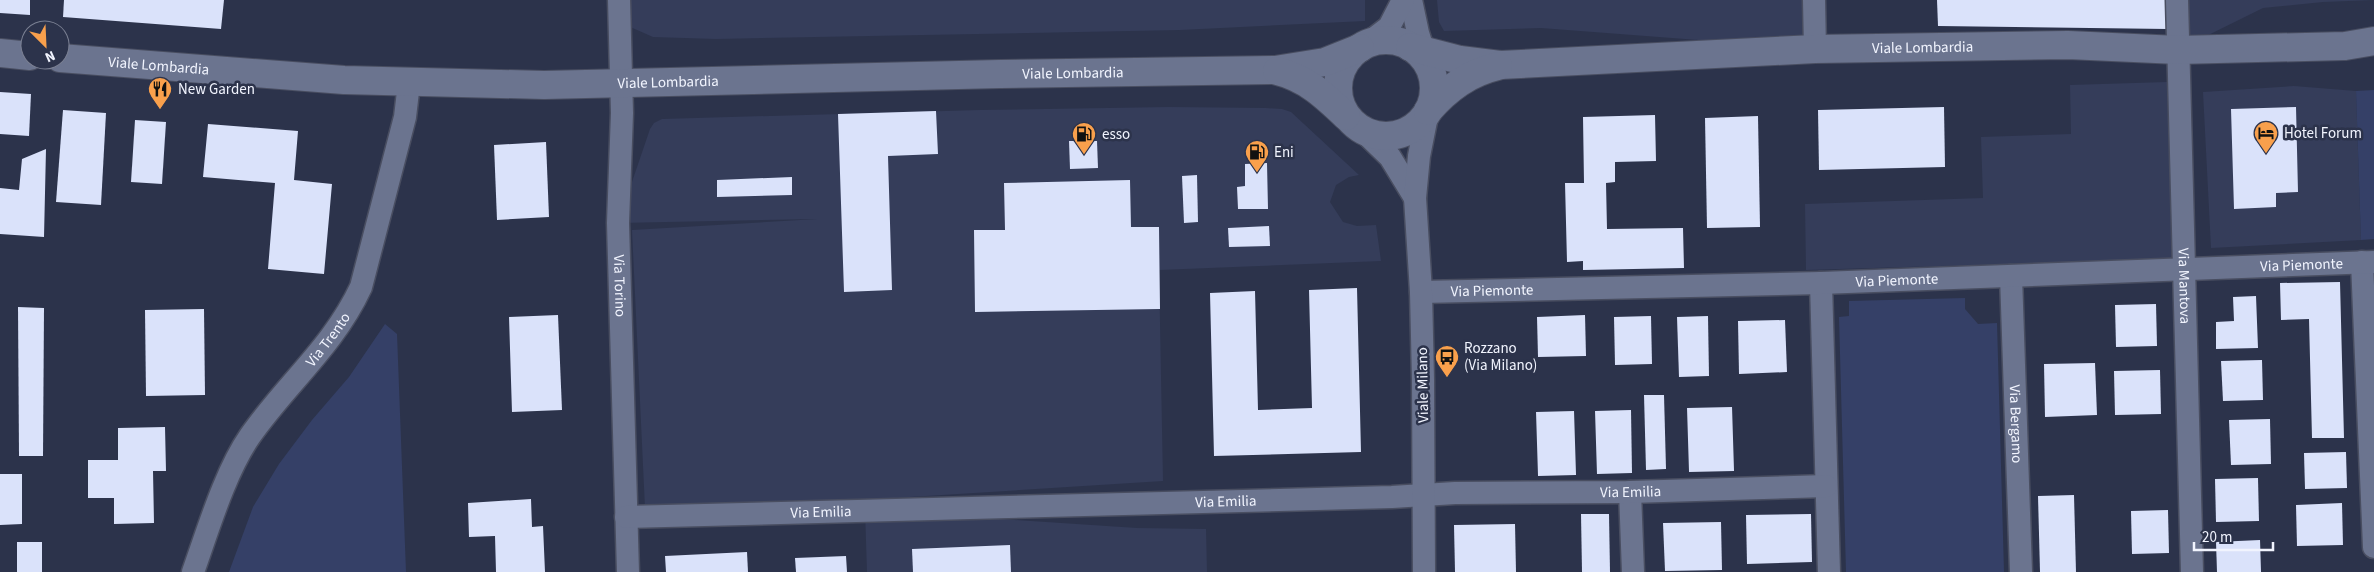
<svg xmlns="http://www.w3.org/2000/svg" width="2374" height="572" viewBox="0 0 2374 572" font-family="'Source Sans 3',sans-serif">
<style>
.built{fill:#353d5a}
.green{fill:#354067}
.building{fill:#dae2fa}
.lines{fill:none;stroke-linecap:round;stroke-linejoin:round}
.street-casing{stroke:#494e61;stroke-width:25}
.secondary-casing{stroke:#494e61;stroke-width:30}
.street{stroke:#6b748f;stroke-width:22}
.secondary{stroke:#6b748f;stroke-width:28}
.labels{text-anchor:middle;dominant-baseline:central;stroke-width:5;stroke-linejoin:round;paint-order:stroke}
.street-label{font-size:15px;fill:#f1f4fe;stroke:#2c334b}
.poi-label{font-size:15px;fill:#f1f4fe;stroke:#2c334b;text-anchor:start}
</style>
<rect width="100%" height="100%" fill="#2c334b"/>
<g class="built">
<path d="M628,0H1365V21L1180,30L716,39L653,37L628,26Z"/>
<path d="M1437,0H1814L1815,49L1541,28L1444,31L1439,22Z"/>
<path d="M2177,0H2374L2323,2L2263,8L2178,50Z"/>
<path d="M2167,82L2172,259L1806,270L1805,204L1983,198L1981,137L2071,134L2070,85Z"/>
<path d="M2294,86L2356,91L2361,240L2211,248L2203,92Z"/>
<path d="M1169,107L1266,108L1282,109L1291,112L1359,175L1349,177L1336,185L1330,202L1343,222L1357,226L1376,225L1381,261L1159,270L1163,481L862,500L645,508L632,230L817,219L618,223L650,129L654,123L662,119L980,110Z"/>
<path d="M865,510L1137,528L1206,529L1207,572H867Z"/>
</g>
<g class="green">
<path d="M2374,90V239L2361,240L2356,91Z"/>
<path d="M1965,298V309L1978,324L1997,323L2004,572H1846L1839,317L1849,316V301Z"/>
<path d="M385,324L397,334L406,572H229L253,507L279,464L312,420L349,377Z"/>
</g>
<g class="building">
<path d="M0,0H30V15L0,13Z"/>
<path d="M64,0H224L221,29L63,17Z"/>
<path d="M1937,0H2167L2168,29L1938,26Z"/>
<path d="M0,92L31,94L29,136L0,134Z"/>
<path d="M1944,107L1945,167L1819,170L1818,110Z"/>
<path d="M2296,107L2298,192L2276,193V207L2234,209L2231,109Z"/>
<path d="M63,110L106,113L101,205L56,202Z"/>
<path d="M936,111L938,154L888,156L892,290L844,292L838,114Z"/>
<path d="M1655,115L1656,161L1615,162V182L1606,183L1607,229L1683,228L1684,268L1583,270V261L1567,262L1565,183H1584L1583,117Z"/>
<path d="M1758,116L1760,227L1707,228L1705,118Z"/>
<path d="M135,120L166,122L162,184L131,182Z"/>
<path d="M208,124L298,131L294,180L332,184L324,274L268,269L275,183L203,177Z"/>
<path d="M1069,141H1097L1098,168L1070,169Z"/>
<path d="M546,142L549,217L497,220L494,145Z"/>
<path d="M46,149L44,237L0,234V188L19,190L22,159Z"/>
<path d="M1267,163L1268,209H1238L1237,187L1245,186V164Z"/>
<path d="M1197,175L1198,222L1184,223L1182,176Z"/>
<path d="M792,177V195L717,197V180Z"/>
<path d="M1130,180L1131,227H1159L1160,309L975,312L974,230H1005L1004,183Z"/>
<path d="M1269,226L1270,246L1229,247L1228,228Z"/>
<path d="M2340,282L2344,438H2312L2309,319L2281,320L2280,283Z"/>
<path d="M1357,288L1361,452L1214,456L1210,293L1255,291L1258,410L1312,408L1309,290Z"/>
<path d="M2256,296L2258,348L2216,349V322L2234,321L2233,297Z"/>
<path d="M2156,304L2157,346L2116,347L2115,305Z"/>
<path d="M18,307L44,308L43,456H19Z"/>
<path d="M204,309L205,395L146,396L145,310Z"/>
<path d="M558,315L562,410L512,412L509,317Z"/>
<path d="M1585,315L1586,356L1538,357L1537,317Z"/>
<path d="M1651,316L1652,364L1615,365L1614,317Z"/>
<path d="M1708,316L1709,376L1679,377L1677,317Z"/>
<path d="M1785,320L1787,372L1739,374L1738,321Z"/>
<path d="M2262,360L2263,400L2223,401L2221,361Z"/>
<path d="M2095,363L2097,415L2045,417L2044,364Z"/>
<path d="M2160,370L2161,414L2115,415L2114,371Z"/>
<path d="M1644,395H1664L1666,469L1646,470Z"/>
<path d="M1732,407L1734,471L1689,472L1687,408Z"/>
<path d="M1631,410L1632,473L1597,474L1595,411Z"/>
<path d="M1574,411L1576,475L1538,476L1536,412Z"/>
<path d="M2270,419L2271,464L2231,465L2229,420Z"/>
<path d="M165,427L166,471H153L154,523L114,524V498H88V460H118V428Z"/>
<path d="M2346,452L2347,488L2305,489L2304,453Z"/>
<path d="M0,474H22V524L0,525Z"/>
<path d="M2258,478L2259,521L2216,522L2215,479Z"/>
<path d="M2074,495L2076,572H2040L2038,496Z"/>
<path d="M531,499L532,527L543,526L545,572H496L495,536L469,537L468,503Z"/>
<path d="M2342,503L2343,545L2297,546L2296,505Z"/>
<path d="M2168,510L2169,553L2132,554L2131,511Z"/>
<path d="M1581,514H1609L1610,572H1582Z"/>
<path d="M1811,514L1812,562L1747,564L1746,515Z"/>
<path d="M1721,522L1722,570L1665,571L1663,523Z"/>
<path d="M1515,524L1516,572H1455L1454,525Z"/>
<path d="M2260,540L2261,572H2217L2216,542Z"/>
<rect x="17" y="542" width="25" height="30"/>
<path d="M1010,545L1011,572H913L912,549Z"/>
<path d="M747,552L748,572H666L665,556Z"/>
<path d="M846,556L847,572H796L795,558Z"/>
</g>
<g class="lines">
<g class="street-casing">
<g id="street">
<path id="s1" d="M619,0L622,113L618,223L628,572"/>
<path d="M1411,0L1418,33L1429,68"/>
<path d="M1814,0L1815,49"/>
<path id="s2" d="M2177,0L2192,572"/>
<path d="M1363,47L1389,27L1403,0"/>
<path d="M1360,128L1390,157L1415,198"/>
<path d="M2362,262L2374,547"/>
<path id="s3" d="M2011,276L2021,572"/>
<path d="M1821,283L1829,572"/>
<path id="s4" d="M1421,292L1821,283L2374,262"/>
<path d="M1630,492L1633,572"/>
<path id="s5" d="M626,517L1392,497L1455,493L1630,492L1826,486"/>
<path id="s6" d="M193,572C208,530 225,472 250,436C287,383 333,347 361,287L405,117L409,83"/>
<path d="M1424,572L1423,380L1421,292L1415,198L1419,156L1428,111"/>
</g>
</g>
<g class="secondary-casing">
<g id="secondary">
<circle cx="1386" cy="88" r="48"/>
<path id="s7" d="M1410,47L1460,60L1500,65L1815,49L2068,45L2178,50L2345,46L2374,41"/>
<path d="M0,53L30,56"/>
<path id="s8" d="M60,58L344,80L544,85L1000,74L1275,70L1325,62L1360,48"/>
<path d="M1277,71C1306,78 1325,96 1346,116"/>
<path d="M1428,111C1448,88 1469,73 1498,66"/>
</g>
</g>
<use href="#street" class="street"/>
<use href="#secondary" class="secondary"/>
</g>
<defs>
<g id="restaurant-pin" transform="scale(1.25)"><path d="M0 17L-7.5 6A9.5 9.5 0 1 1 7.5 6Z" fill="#f9a04c" stroke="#2c334b"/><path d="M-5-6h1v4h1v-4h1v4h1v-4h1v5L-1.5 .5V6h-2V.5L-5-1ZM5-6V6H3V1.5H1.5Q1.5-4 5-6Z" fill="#111"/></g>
<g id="hotel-pin" transform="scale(1.25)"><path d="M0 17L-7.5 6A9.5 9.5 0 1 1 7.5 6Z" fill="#f9a04c" stroke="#2c334b"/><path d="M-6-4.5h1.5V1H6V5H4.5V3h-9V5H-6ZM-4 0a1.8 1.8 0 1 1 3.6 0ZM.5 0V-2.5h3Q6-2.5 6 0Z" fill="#111"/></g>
<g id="fuel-pin" transform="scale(1.25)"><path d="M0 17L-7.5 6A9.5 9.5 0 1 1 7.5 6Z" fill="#f9a04c" stroke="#2c334b"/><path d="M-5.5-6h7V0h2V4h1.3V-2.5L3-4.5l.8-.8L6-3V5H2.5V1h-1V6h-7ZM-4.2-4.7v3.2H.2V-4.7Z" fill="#111"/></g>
<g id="bus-pin" transform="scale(1.25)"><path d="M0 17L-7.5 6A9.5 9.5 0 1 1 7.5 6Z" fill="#f9a04c" stroke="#2c334b"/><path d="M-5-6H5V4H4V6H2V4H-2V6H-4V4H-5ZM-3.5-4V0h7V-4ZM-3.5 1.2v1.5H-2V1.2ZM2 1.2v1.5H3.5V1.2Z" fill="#111"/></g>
</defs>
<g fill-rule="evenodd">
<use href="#restaurant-pin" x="160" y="89"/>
<use href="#hotel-pin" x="2266" y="133"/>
<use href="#fuel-pin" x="1084" y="134"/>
<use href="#fuel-pin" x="1257" y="152"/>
<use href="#bus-pin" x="1447" y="357"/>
</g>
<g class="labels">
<g class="street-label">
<text stroke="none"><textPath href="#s7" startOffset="515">Viale Lombardia</textPath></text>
<text stroke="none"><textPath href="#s8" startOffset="99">Viale Lombardia</textPath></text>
<text stroke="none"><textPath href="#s8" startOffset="1014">Viale Lombardia</textPath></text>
<text stroke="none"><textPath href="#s8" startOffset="609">Viale Lombardia</textPath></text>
<text stroke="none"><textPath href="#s4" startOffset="881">Via Piemonte</textPath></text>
<text stroke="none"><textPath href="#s4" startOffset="476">Via Piemonte</textPath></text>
<text stroke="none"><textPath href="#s1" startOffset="286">Via Torino</textPath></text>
<text stroke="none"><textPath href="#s2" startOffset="286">Via Mantova</textPath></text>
<text stroke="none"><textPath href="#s4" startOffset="71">Via Piemonte</textPath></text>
<text stroke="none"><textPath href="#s6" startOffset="272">Via Trento</textPath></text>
<text transform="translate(1423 385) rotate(-91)">Viale Milano</text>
<text stroke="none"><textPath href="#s3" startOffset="148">Via Bergamo</textPath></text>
<text stroke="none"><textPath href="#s5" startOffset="1005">Via Emilia</textPath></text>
<text stroke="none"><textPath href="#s5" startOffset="600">Via Emilia</textPath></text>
<text stroke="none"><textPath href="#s5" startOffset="195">Via Emilia</textPath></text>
</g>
<g class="poi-label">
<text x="178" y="89">New Garden</text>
<text x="2284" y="133">Hotel Forum</text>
<text x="1102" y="134">esso</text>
<text x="1274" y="152">Eni</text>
<text x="1464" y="348">Rozzano<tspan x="1464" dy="17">(Via Milano)</tspan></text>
</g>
</g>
<g transform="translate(45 45) rotate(156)"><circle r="24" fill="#2c334b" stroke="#7b8093"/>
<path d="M0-4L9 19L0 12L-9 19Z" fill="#f9a04c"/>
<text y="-8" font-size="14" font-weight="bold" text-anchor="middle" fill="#f1f4fe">N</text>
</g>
<path d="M2194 542v8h79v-8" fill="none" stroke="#f1f4fe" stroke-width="2.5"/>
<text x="2202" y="542" font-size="15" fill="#f1f4fe" stroke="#2c334b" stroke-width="4" paint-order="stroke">20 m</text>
</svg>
